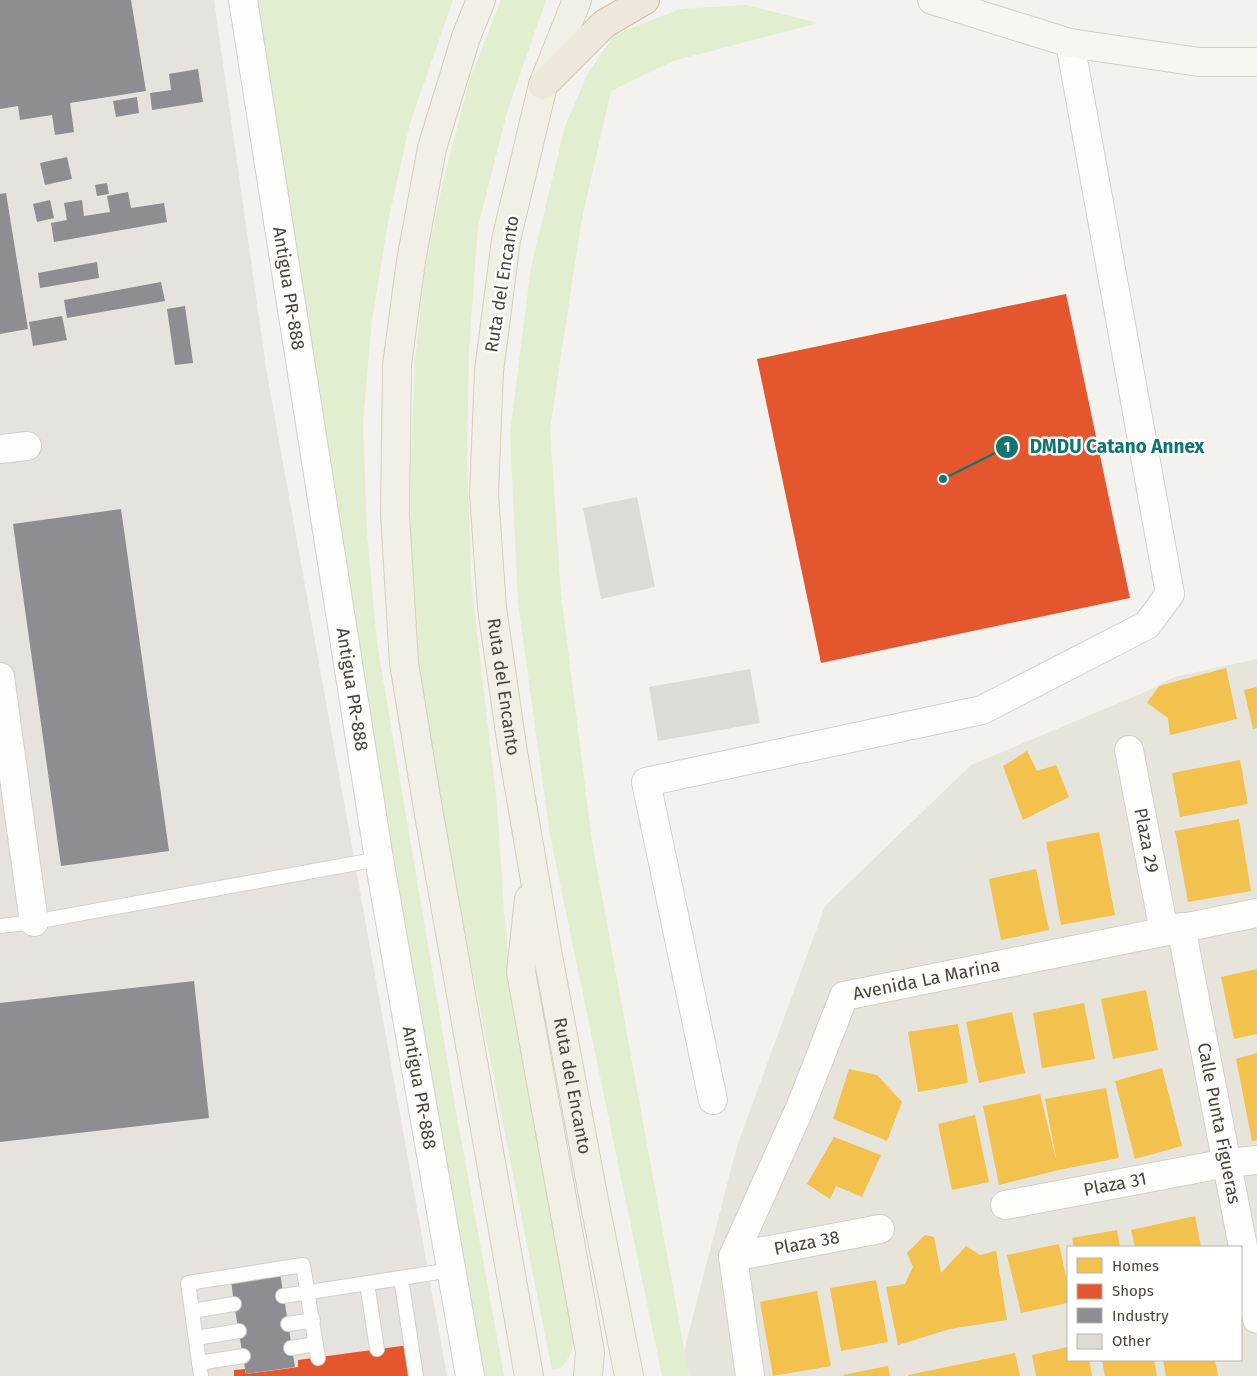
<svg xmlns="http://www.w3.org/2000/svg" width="1257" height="1376" viewBox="0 0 1257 1376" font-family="'Fira Sans',sans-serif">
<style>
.residential{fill:#e7e4dc;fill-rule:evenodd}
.industrial{fill:#e6e2de}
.green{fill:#e1eecf}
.homes{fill:#f2c14e}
.shops{fill:#e4572e}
.industry{fill:#8d8d92}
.building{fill:#dedbd6}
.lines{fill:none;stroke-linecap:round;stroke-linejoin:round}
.lane-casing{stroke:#d2d0cb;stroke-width:16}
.street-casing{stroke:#d2d0cb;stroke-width:30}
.secondary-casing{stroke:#d3cfc5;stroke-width:30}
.primary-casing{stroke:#d6cebb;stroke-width:30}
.highway-casing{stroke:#ccbfa9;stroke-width:30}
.lane{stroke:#fdfdfc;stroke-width:14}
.street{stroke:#fdfdfc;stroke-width:28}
.secondary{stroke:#f7f6f1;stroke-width:28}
.primary{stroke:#f2efe6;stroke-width:28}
.highway{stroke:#ede8db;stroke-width:28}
.labels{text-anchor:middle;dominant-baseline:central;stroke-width:5;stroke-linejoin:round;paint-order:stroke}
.street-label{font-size:18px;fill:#4b4439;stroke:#fff}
.leader{fill:none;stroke:#0f766e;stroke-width:2}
.callout-dot{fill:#0f766e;stroke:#fff;stroke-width:2}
.mark-label{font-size:15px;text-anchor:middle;font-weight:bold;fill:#fff}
.callout-label{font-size:19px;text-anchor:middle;font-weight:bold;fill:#0f766e;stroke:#fff;stroke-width:5;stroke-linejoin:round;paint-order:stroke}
</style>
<rect width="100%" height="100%" fill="#f4f2ee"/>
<path class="residential" d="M1257,659V1376H689L684,1351L737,1146L825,906L971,765L1145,692L1174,677ZM1068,1247H1241V1360H1068Z"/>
<path class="industrial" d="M0,0H214L267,374L447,1376H0Z"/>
<g class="green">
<path d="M257,0H453L410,123L388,222L372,320L363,421L367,533L377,643L452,1089L504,1376H483L357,650Z"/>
<path d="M501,0H546L508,109L478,226L469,349L467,454L471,580L497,804L504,911L513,997L578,1321L571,1354L561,1368L552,1370L442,817L421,684L411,587V464L415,360L425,269L443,181L469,82Z"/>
<path d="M746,5L818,23L673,61L611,91L581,223L550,429L561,594L592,841L689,1376H662L550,835L518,603L510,433L531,267L565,126L588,73L614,35L680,9Z"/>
</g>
<g class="homes">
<path d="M1226,668L1237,719L1170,735L1168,718L1147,703L1159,686Z"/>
<path d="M1257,687V728L1253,729L1244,690Z"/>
<path d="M1027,751L1037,771L1056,765L1069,797L1023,820L1003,766Z"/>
<path d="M1240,760L1248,804L1180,817L1172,773Z"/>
<path d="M1239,819L1251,891L1188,902L1175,831Z"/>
<path d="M1099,832L1115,915L1061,925L1046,842Z"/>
<path d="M1036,869L1049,930L1001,940L989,879Z"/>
<path d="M1257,969V1034L1234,1039L1221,977Z"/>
<path d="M1146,990L1158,1050L1113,1059L1101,999Z"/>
<path d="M1084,1003L1095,1059L1042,1068L1033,1013Z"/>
<path d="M1012,1012L1025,1073L979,1083L966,1022Z"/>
<path d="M958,1024L968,1083L918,1092L908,1032Z"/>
<path d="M1257,1053V1140L1252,1141L1236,1059Z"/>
<path d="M1162,1068L1182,1146L1135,1159L1115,1081Z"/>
<path d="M849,1069L877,1075L902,1102L887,1141L833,1119Z"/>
<path d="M1106,1088L1119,1158L1059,1170L999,1185L983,1106L1040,1094L1057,1163L1045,1099Z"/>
<path d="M975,1115L989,1182L952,1190L938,1124Z"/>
<path d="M834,1137L881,1155L862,1197L836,1186L830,1199L807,1184Z"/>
<path d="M1195,1216L1201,1247H1135L1131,1230Z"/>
<path d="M1117,1230L1120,1247H1074L1072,1238Z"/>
<path d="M925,1235L934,1237L941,1273L966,1246L980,1255L996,1251L1007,1320L950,1329L898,1345L886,1287L905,1284L913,1267L907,1253Z"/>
<path d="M1059,1244L1068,1286V1303L1021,1313L1007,1255Z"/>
<path d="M876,1280L888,1342L841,1351L830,1288Z"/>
<path d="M817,1291L831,1366L773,1376L760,1302Z"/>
<path d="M1068,1347V1360H1089L1092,1376H1036L1032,1355Z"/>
<path d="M1015,1353L1020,1376H908V1375Z"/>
<path d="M1102,1360H1154L1157,1376H1105Z"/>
<path d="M1163,1360H1215L1218,1376H1166Z"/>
<path d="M888,1366L890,1376H844L843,1375Z"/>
</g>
<g class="shops">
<path d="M1066,294L1130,598L821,663L757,359Z"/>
<path d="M409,1345L413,1376H234V1370L245,1369L246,1374L298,1367V1360Z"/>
</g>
<g class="industry">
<path d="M0,0H131L146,91L70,103L74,132L55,135L52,115L20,120L18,106L0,109Z"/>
<path d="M198,69L203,102L152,110L150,93L171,90L169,74Z"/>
<path d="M137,97L139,113L116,117L113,101Z"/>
<path d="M67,157L72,179L45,185L40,163Z"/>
<path d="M107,183L109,194L97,196L95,185Z"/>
<path d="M128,192L131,208L164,203L167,222L54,242L51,223L67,220L64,203L82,200L84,216L110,212L107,196Z"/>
<path d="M6,193L28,329L0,334V194Z"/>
<path d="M50,200L54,218L37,222L33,204Z"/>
<path d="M97,262L99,278L40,288L38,273Z"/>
<path d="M161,282L165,301L67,318L64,300Z"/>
<path d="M185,306L193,363L175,365L167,309Z"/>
<path d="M62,316L67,340L33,346L29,322Z"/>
<path d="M121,509L169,851L61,866L13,524Z"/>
<path d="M194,981L209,1118L0,1142V1003Z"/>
<path d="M280,1273L295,1367L246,1374L234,1304L231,1280Z"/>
</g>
<g class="building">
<path d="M637,497L655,587L601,599L583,508Z"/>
<path d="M750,669L760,723L658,741L649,687Z"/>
</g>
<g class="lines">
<g class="lane-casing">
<g id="lane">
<path d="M0,926L34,922L379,859"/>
<path d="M401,1278L451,1270"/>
<path d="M367,1283L377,1349"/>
<path d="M283,1296L401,1278L416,1376"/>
<path d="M192,1311L234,1304"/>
<path d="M288,1324L313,1320"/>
<path d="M196,1338L239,1331"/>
<path d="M291,1348L316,1344"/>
<path d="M199,1363L243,1356"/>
<path d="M201,1376L188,1283L303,1265L318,1358"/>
</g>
</g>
<g class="street-casing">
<g id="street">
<path id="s1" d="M243,0L379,859L470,1376"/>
<path d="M0,449L27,446"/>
<path d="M0,677L34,922"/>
<path id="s2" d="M1129,750L1164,931"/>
<path id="s3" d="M1181,927L1257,1319"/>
<path d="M713,1100L646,782L982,710L1147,625L1170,594L1070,43"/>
<path id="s4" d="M1005,1205L1227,1163L1257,1160"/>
<path id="s5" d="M733,1257L880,1229"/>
<path id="s6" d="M750,1376L733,1257L800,1108L844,996L1257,913"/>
</g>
</g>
<g class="secondary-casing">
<path id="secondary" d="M932,0L1070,43L1199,62H1257"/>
</g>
<g class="primary-casing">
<g id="primary">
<path d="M481,0L466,37L432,148L411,261L397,365L395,514L404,663L428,809L529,1376"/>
<path id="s7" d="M577,0L543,85L506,240L489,371L484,494L492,608L512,746L548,956L592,1190L629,1376"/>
<path d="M529,899L521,972L590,1352L588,1376"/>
</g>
</g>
<g class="highway-casing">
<path id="highway" d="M543,85L604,24L645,0"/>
</g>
<use href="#lane" class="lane"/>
<use href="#street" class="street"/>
<use href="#secondary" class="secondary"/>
<use href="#primary" class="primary"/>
<use href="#highway" class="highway"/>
</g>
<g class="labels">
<g class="street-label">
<text transform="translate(502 284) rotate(-81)">Ruta del Encanto</text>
<text stroke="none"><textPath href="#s1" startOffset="292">Antigua PR-888</textPath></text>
<text stroke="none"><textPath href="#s7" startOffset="700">Ruta del Encanto</textPath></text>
<text stroke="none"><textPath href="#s1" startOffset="698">Antigua PR-888</textPath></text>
<text stroke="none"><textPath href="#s2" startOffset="92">Plaza 29</textPath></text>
<text stroke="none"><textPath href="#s6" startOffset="488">Avenida La Marina</textPath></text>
<text stroke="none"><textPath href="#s7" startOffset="1105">Ruta del Encanto</textPath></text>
<text stroke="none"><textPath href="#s1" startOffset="1102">Antigua PR-888</textPath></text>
<text stroke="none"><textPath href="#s3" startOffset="200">Calle Punta Figueras</textPath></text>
<text stroke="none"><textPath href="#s4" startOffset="112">Plaza 31</textPath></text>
<text stroke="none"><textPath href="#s5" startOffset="75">Plaza 38</textPath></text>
</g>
</g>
<path class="leader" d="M943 479L1007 447"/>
<g class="callout-dot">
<circle cx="943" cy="479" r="5"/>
<circle cx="1007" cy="447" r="12"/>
</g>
<g class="mark-label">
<text x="1007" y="452">1</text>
</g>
<g class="callout-label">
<text x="1117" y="453">DMDU Catano Annex</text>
</g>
<rect x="1067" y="1246" width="175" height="115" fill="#ffffff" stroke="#b7b4b0"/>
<rect x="1077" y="1258" width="25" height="15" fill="#f2c14e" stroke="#b7b4b0"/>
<text x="1112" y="1271" font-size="15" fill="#4b4439">Homes</text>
<rect x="1077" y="1284" width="25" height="15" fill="#e4572e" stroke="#b7b4b0"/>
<text x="1112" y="1296" font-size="15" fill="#4b4439">Shops</text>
<rect x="1077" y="1308" width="25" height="15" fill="#8d8d92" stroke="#b7b4b0"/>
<text x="1112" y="1321" font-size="15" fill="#4b4439">Industry</text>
<rect x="1077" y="1334" width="25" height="15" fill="#dedbd6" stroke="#b7b4b0"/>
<text x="1112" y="1346" font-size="15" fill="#4b4439">Other</text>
</svg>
